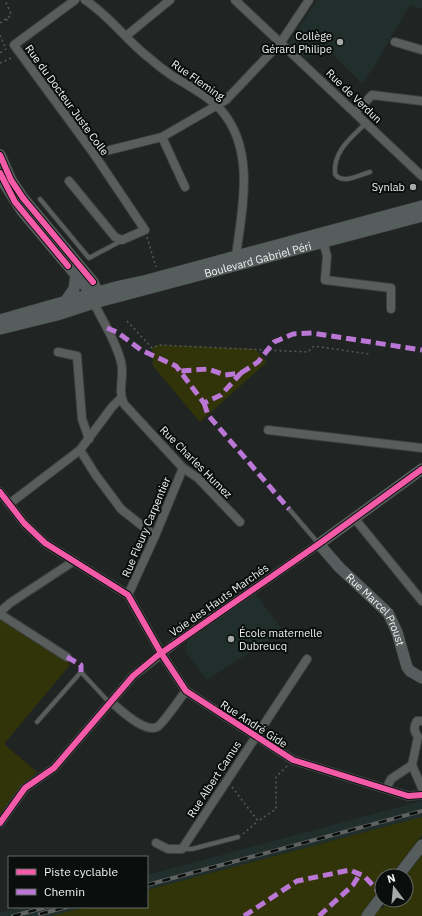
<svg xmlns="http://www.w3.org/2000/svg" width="422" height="916" viewBox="0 0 422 916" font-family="'IBM Plex Sans',sans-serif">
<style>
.built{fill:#212f2c}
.green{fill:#303408}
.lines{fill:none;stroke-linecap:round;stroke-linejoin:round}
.lane-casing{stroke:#3b3f3e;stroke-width:5.5}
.street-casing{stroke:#3b3f3e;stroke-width:10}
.secondary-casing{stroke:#3b3f3e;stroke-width:12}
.path{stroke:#575a59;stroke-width:1.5;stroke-dasharray:2 3;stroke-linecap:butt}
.lane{stroke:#595d5c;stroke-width:4}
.street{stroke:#595d5c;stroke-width:8}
.secondary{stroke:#565d5d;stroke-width:11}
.rail-casing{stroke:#606262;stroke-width:4}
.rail{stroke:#0a0e0d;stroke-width:2.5;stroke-dasharray:8;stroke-linecap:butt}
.quiet{stroke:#ba77d6;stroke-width:5;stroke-dasharray:10 5;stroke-linecap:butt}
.cycleway-casing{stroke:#0a0e0d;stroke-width:8}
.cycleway{stroke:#f35aa7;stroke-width:6}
.poi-dot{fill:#a6abaa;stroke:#0a0e0d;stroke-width:1.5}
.labels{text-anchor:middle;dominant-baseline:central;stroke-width:4;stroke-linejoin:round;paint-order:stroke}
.poi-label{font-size:11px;fill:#eef3f2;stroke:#0a0e0d;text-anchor:end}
.street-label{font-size:11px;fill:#eef3f2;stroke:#0a0e0d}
</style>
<rect width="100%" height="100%" fill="#202423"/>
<g class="built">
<path d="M317,0H422V9L410,5L372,70L362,83L322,45L307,59L291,45L290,41Z"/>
<path d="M256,594L283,631L207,680L185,651L188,641L193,636Z"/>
<path d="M422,801V817L147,890V875Z"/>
<path d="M22,907H85L52,916H0V913Z"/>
</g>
<g class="green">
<path d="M159,345L255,349L267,362L200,422L153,366L152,348Z"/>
<path d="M0,618L69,661V666L4,744L37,772L21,787L0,814Z"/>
<path d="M422,817V835L390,876H382V886L368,905L383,908L389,900H406V876L422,855V916H52L85,907H147V890Z"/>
</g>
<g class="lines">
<g class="lane-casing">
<g id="lane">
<path d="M366,123C351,138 333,151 335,174C342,185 359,175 370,172"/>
<path d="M40,199L89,258L121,241"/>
<path d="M289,509L319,544"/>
<path d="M37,722L81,672L106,699L111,702"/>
<path d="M182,849H192L238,837"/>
</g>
</g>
<g class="street-casing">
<g id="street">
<path d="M85,0C109,15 126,40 148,57C156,64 165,71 174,77C189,86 210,97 221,110C256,150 242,209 236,256"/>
<path d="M235,0L422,176"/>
<path d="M126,36L170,0"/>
<path d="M395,42L422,50"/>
<path d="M355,113L372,95L422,101"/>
<path d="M162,137L185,187"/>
<path d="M94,154L162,137L226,100L281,42L309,0"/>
<path d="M69,181L115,237L122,240L145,230L94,154L14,45L75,0"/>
<path d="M323,241L327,256L325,280L391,288V309"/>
<path d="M94,303C103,322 116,341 121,362C125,376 117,390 124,404L183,468L198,478L240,522"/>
<path d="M58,352L77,356L82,419L89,439"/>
<path d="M268,430L422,448"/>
<path d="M80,450L95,474L121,509L155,536"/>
<path d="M0,492L24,523L45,543L128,595L161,653L186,691L293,760L408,796L422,795"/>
<path d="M9,504L80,450L112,407L121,398"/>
<path d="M355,519L422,601"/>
<path d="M128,595L155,536L183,468"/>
<path d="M0,612L10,603L74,561"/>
<path d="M0,614L67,657"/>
<path d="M111,702C121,710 144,733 157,727C163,724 180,698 186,691"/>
<path d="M412,765L422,788"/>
<path d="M386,789L391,779L412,765L418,737C414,731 413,727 417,721H422"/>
<path d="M0,823L25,788L54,768L133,676L178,641L319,544"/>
<path d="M156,843L168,849H182L307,659"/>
</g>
</g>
<g class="secondary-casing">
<g id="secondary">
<path d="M0,155L11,180L23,198L93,282L96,289L94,300"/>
<path d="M4,183L22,211L86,287L93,301"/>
<path d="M65,302L74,289L76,275"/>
<path d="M0,320L116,287L144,281L422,206"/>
<path id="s1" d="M0,329L57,315L94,303L422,216"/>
<path id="s2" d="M422,469L319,544L339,567L388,613L397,632L407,667L410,671L422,678"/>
<path d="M398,876L422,845"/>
<path d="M367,916L382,896"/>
</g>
</g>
<g class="path">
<path d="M6,19L9,23"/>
<path d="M0,23L10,16L11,14L5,0"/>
<path d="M0,35L6,49L0,53"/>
<path d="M0,63L14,57"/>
<path d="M147,237L156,267"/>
<path d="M127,321L152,348L159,345L308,352L314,346L369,354"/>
<path d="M232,787L258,821L276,809V777L287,766"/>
<path d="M243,834L258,821"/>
</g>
<use href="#lane" class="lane"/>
<use href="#street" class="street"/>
<use href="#secondary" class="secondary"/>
<g class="rail-casing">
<g id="rail">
<path d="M147,885L422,811"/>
<path d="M40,914L67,907"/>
<path d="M13,916L47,907"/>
</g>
</g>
<use href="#rail" class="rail"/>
<g class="quiet">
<path d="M107,328L117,332L141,350L176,366L204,403L221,395L241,373L225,375L208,369L180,371"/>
<path d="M241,373L258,362L274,342L293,334L312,333L422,350"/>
<path d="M204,403L208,415L289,509"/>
<path d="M67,657L81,665V672"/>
<path d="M244,916L297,881L350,870L364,876L382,895"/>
<path d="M319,916L353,885L360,874"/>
</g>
<g class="cycleway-casing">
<g id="cycleway">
<path d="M0,155L11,180L23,198L93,282"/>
<path d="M0,173L15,202L68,266"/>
<path d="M0,492L24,523L45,543L128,595L161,653L186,691L293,760L408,796L422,795"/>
<path d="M0,823L25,788L54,768L133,676L157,656L323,541L422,469"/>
</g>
</g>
<use href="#cycleway" class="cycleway"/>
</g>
<g class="poi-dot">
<circle cx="340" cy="42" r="4"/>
<circle cx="413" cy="187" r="4"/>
<circle cx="231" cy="639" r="4"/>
</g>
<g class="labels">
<g class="poi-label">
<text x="332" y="36">Collège<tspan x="332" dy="13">Gérard Philipe</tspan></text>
<text x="405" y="187">Synlab</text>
<text x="239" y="633" text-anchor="start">École maternelle<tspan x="239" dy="13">Dubreucq</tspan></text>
</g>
<g class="street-label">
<text transform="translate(198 80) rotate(35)">Rue Fleming</text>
<text transform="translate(354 96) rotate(44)">Rue de Verdun</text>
<text transform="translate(67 100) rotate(54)">Rue du Docteur Juste Colle</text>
<text stroke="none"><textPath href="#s1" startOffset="267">Boulevard Gabriel Péri</textPath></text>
<text transform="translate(196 462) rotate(45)">Rue Charles Humez</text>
<text transform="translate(146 527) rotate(-67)">Rue Fleury Carpentier</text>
<text transform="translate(219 600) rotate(-35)">Voie des Hauts Marchés</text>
<text stroke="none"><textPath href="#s2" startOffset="215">Rue Marcel Proust</textPath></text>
<text transform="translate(254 724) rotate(33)">Rue André Gide</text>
<text transform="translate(214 779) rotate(-57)">Rue Albert Camus</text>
</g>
</g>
<rect x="8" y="856" width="140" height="52" fill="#0a0e0d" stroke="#656a69"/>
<rect x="16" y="869" width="20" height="6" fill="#f35aa7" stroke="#656a69"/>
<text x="44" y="876" font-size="12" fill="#eef3f2">Piste cyclable</text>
<rect x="16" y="889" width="20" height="6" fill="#ba77d6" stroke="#656a69"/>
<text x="44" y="896" font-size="12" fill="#eef3f2">Chemin</text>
<g transform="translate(394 888) rotate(344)"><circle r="19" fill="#0a0e0d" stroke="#656a69"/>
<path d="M0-3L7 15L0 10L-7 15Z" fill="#a6abaa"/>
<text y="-6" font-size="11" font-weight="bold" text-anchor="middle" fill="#eef3f2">N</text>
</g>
</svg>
